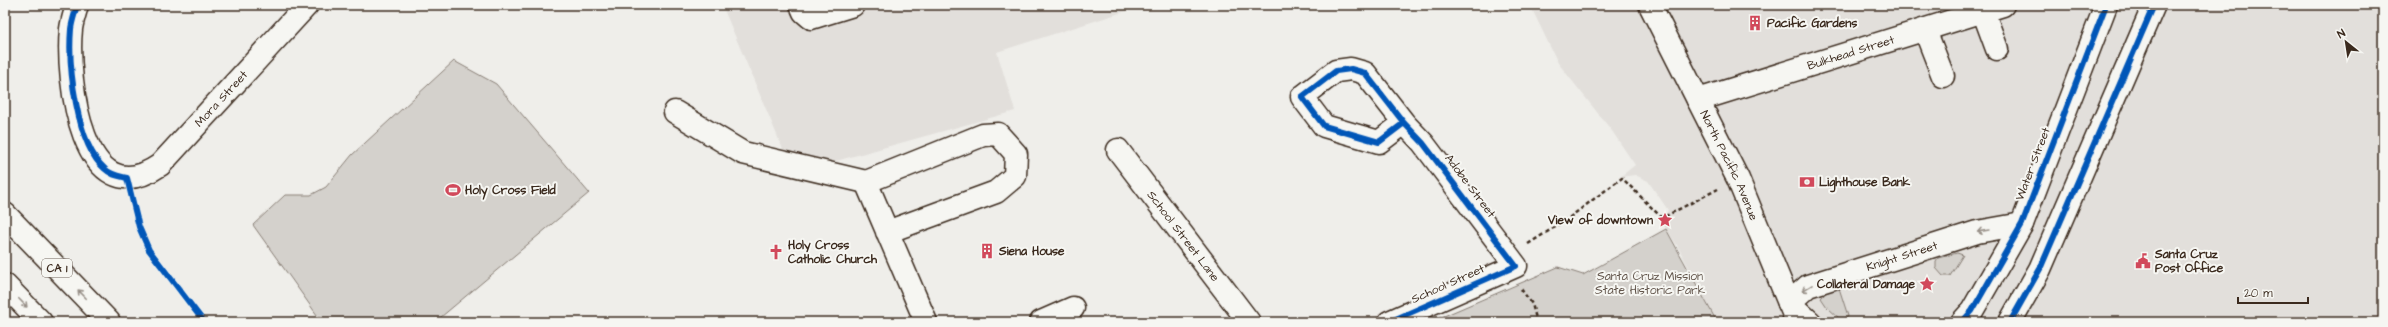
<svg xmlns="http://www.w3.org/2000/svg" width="2388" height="327" viewBox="0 0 2388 327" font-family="'Architects Daughter',sans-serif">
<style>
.built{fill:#e2dfdb}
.green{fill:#d4d1cc;stroke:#887e75}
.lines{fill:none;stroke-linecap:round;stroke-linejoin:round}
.minor-casing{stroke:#3b2a1e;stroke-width:25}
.major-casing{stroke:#3b2a1e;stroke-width:25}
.highway-casing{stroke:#3b2a1e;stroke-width:25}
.path{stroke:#3b2a1e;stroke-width:2.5;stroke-dasharray:4 3;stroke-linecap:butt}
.minor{stroke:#f6f6f2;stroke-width:22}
.major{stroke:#f6f6f2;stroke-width:22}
.highway{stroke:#f6f6f2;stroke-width:22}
.cycleway-casing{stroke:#f6f6f2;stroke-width:8}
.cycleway{stroke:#0057b8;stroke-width:6}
.oneway{stroke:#989088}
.labels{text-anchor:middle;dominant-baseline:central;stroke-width:4;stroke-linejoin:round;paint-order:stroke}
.shield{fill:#f6f6f2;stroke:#73675e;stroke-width:1}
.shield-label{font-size:11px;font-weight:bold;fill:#3b2a1e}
.poi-label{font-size:12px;font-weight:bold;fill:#3b2a1e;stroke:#f6f6f2;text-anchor:start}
.street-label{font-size:12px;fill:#3b2a1e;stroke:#f6f6f2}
.park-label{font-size:12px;fill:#61544a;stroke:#f6f6f2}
</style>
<rect width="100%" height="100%" fill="#efeeea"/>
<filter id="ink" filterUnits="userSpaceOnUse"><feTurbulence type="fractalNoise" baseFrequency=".025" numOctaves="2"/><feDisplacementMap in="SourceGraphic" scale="8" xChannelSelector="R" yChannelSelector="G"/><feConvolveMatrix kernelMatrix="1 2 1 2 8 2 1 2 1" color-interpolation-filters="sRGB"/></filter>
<g filter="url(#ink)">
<g class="built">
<path d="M722,5H1138L1139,7L997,52L1015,111L793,173Z"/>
<path d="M1530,5H2383V322H1717L1678,247L1662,222L1668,210L1648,181L1635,175L1620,177L1635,165L1612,131L1558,63Z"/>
</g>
<g class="green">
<path d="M454,61L496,84L589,193L435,322H322L253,225L285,195H311L326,187L352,155Z"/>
<path d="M1666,229L1717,322H1430L1558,267L1583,275Z"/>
<path d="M1957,253L1963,255L1950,276H1943L1936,268V261L1938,258Z"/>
<path d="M1839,288L1848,316L1845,320H1841L1827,307L1821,298L1827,292Z"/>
</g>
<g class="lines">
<g class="minor-casing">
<g id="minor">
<path id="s1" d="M77,5C75,13 72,21 71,29C66,78 82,219 160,165L307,5"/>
<path d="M801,5L804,12L811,18L853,5"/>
<path id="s2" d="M1650,5L1738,179L1789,303L1810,322"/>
<path d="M1983,11L1997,49"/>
<path d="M1925,30L1943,76"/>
<path id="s3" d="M1698,100L2003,5"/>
<path d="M675,112L743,153L866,182"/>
<path id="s4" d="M1118,150L1249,322"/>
<path d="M887,232L996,192L1015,176L1016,154L998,134L983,135L866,182L926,322"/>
<path id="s5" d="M1789,303L1808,286L1977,232L2022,224"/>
<path d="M1041,322L1073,308"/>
<path d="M1389,322L1516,266L1423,143L1404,123L1365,73L1351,69L1336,71L1302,97L1324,126L1379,142L1404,123"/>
</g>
</g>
<g class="major-casing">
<g id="major">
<path d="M1789,303L1797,322"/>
<path d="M1962,322L1972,311L2022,224L2106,5"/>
<path d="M2010,322L2040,269L2154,5"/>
</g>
</g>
<g class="highway-casing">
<g id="highway">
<path d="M5,214L109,322"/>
<path d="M5,285L41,322"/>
</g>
</g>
<g class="path">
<path d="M1528,244L1566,220L1622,178L1662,218L1718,189"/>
<path d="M1521,289L1532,304L1537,322"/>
</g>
<use href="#minor" class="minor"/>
<use href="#major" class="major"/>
<use href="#highway" class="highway"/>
<g class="cycleway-casing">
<g id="cycleway">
<path d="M77,5C75,13 72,21 71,29C68,65 76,144 105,169C111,175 119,176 127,178L139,227L149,250L204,322"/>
<path d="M1389,322L1516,266L1423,143L1404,123L1365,73L1351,69L1336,71L1302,97L1324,126L1379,142L1404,123"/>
<path d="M1962,322L1972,311L2022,224L2106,5"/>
<path d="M2010,322L2040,269L2154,5"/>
</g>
</g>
<use href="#cycleway" class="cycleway"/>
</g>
<defs><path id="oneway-shaft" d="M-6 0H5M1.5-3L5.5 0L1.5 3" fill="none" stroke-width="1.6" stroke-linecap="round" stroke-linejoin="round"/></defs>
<g class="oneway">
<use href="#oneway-shaft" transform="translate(1983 231) rotate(170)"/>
<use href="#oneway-shaft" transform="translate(1807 288) rotate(148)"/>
<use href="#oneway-shaft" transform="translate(82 294) rotate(-134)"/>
<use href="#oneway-shaft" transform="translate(23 303) rotate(46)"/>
</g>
</g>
<defs>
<g id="building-bare" transform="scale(1.2)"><path d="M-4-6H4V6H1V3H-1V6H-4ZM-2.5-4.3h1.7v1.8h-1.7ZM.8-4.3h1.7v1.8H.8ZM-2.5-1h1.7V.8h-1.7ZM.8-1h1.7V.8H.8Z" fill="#d1495b" stroke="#f6f6f2" stroke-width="2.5" paint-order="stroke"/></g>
<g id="bank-bare" transform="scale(1.2)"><path d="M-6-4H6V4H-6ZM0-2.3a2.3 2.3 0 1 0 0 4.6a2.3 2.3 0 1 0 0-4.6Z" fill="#d1495b" stroke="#f6f6f2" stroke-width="2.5" paint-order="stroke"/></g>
<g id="stadium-bare" transform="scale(1.2)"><path d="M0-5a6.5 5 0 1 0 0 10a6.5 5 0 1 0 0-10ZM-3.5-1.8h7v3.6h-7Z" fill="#d1495b" stroke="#f6f6f2" stroke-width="2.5" paint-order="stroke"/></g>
<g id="sight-bare" transform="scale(1.2)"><path d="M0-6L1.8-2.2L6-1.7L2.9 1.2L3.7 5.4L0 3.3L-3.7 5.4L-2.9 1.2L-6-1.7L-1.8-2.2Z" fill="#d1495b" stroke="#f6f6f2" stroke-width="2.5" paint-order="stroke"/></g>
<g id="church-bare" transform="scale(1.2)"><path d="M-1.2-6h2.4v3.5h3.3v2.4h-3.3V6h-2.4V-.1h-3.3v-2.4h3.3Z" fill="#d1495b" stroke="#f6f6f2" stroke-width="2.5" paint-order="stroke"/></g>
<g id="civic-bare" transform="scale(1.2)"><path d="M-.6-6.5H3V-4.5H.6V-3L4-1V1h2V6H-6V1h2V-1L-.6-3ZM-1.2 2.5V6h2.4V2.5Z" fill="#d1495b" stroke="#f6f6f2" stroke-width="2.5" paint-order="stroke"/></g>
</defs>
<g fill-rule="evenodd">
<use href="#building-bare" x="1755" y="23"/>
<use href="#bank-bare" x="1807" y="182"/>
<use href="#stadium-bare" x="453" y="190"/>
<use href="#sight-bare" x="1665" y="220"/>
<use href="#building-bare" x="987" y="251"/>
<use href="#church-bare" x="776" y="252"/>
<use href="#civic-bare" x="2143" y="261"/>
<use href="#sight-bare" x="1927" y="284"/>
</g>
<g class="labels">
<rect class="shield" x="42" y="259" width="30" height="18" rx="3"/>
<g class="shield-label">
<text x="57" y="268">CA 1</text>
</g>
<g class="poi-label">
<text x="1767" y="23">Pacific Gardens</text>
<text x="1819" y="182">Lighthouse Bank</text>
<text x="465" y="190">Holy Cross Field</text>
<text x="1653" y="220" text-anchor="end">View of downtown</text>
<text x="788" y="245">Holy Cross<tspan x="788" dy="14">Catholic Church</tspan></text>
<text x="999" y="251">Siena House</text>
<text x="2155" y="254">Santa Cruz<tspan x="2155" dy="14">Post Office</tspan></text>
<text x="1915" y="284" text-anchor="end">Collateral Damage</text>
</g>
<g class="street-label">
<text stroke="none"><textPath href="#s3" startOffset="160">Bulkhead Street</textPath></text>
<text stroke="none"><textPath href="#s1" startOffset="322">Mora Street</textPath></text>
<text transform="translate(2033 164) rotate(-69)">Water Street</text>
<text stroke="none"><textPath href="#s2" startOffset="179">North Pacific Avenue</textPath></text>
<text transform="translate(1470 186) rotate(53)">Adobe Street</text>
<text stroke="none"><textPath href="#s4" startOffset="108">School Street Lane</textPath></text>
<text stroke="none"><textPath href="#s5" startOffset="124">Knight Street</textPath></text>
<text transform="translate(1448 284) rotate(-24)">School Street</text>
</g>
<g class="park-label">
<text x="1650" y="276">Santa Cruz Mission<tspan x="1650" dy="14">State Historic Park</tspan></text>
</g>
</g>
<rect width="2388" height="327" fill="none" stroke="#f6f6f2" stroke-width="20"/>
<rect x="10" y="10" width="2368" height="307" fill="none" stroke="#3b2a1e" stroke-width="1.5" filter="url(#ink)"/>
<g transform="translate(2346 42) rotate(330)" stroke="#f6f6f2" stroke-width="3" paint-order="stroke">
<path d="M0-3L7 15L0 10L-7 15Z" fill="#3b2a1e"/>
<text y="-6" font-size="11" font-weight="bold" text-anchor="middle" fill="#3b2a1e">N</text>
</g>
<path d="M2238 297v6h70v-6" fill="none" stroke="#3b2a1e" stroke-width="2"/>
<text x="2244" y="297" font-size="12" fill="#3b2a1e" stroke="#f6f6f2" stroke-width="3" paint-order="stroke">20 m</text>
</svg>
